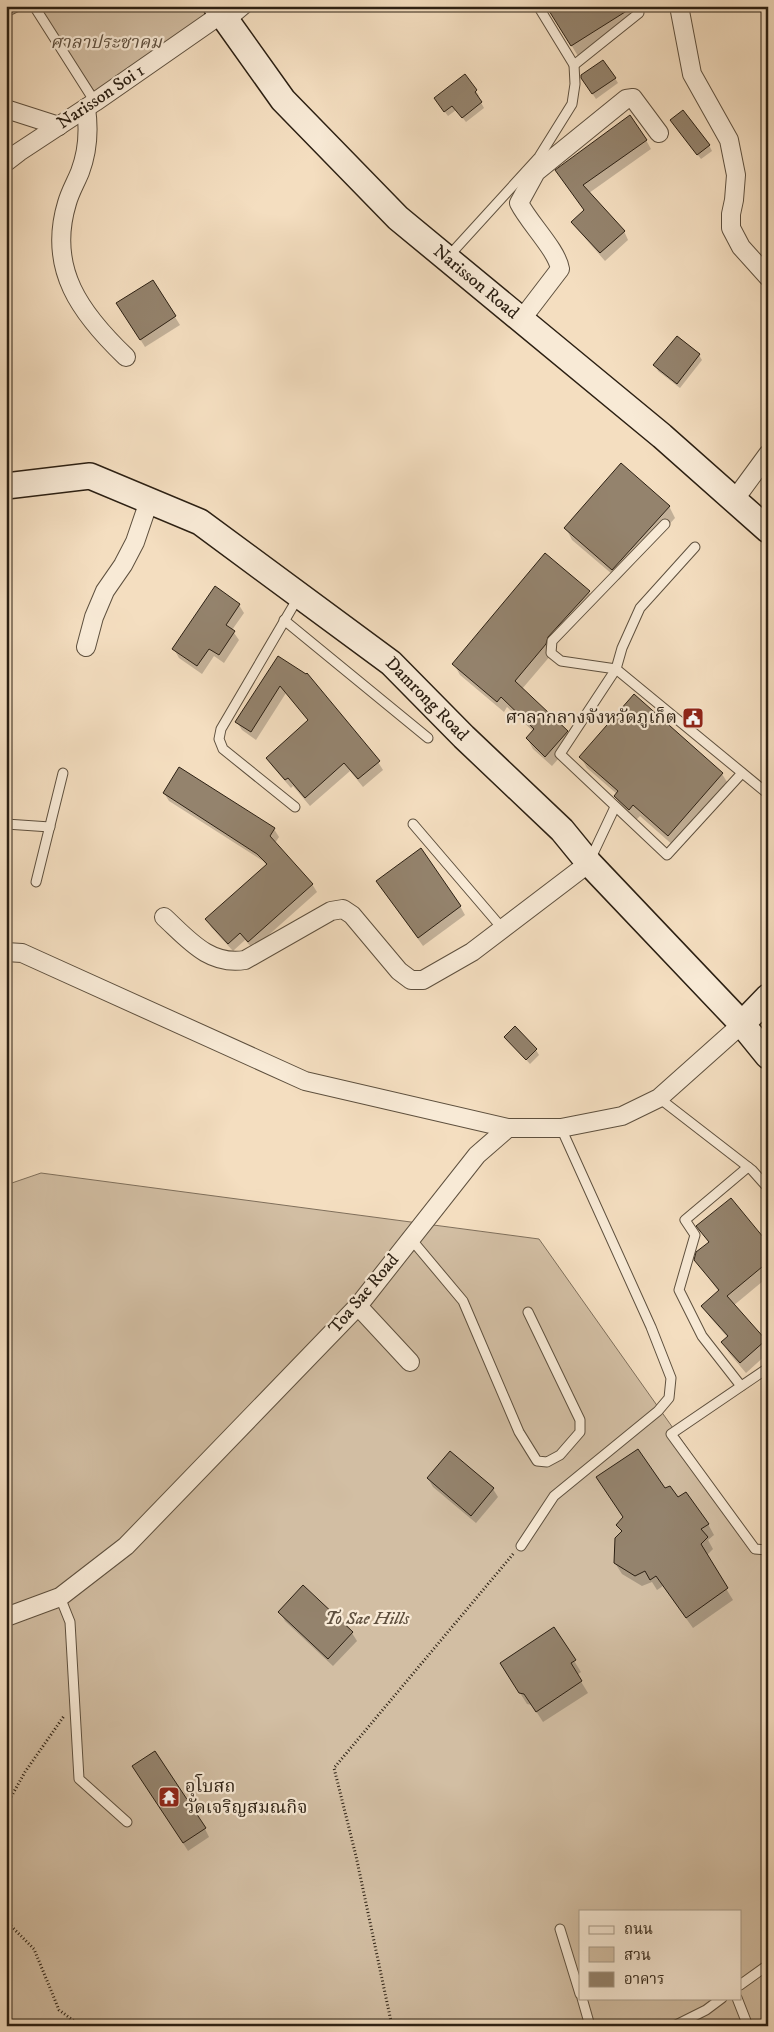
<svg xmlns="http://www.w3.org/2000/svg" width="774" height="2032" viewBox="0 0 774 2032" font-family="'IM FELL DW Pica','Noto Serif Thai',serif">
<style>
.green{fill:#d2bea3;stroke:#7f6f5b;fill-rule:evenodd}
.shadow{fill:#0003}
.building{fill:#94836d;stroke:#2c2013}
.lines{fill:none;stroke-linecap:round;stroke-linejoin:round}
.lane-casing{stroke:#5e503e;stroke-width:11}
.street-casing{stroke:#5e503e;stroke-width:20}
.secondary-casing{stroke:#2c2013;stroke-width:28}
.path{stroke:#2c2013;stroke-width:3;stroke-dasharray:1 2.5;stroke-linecap:butt}
.lane{stroke:#f8ead6;stroke-width:9}
.street{stroke:#f8ead6;stroke-width:18}
.secondary{stroke:#f8ead6;stroke-width:25}
.labels{text-anchor:middle;dominant-baseline:central;stroke-width:4.5;stroke-linejoin:round;paint-order:stroke}
.park-label{font-size:18px;font-style:italic;fill:#5e4f3e;stroke:#f8ead6}
.street-label{font-size:18px;fill:#2c2013;stroke:#f8ead6}
.poi-label{font-size:18px;fill:#2c2013;stroke:#f8ead6;text-anchor:end}
</style>
<rect width="100%" height="100%" fill="#f4dec0"/>
<filter id="stains"><feTurbulence type="fractalNoise" baseFrequency=".004" numOctaves="4"/><feColorMatrix values="0 0 0 0 .2 0 0 0 0 .09 0 0 0 0 .02 0 0 0 .5 -.17"/></filter>
<radialGradient id="worn" r=".72"><stop offset=".6" stop-color="#630" stop-opacity="0"/><stop offset="1" stop-color="#630" stop-opacity=".3"/></radialGradient>
<g class="green">
<path d="M37,6H203L207,15L96,94Z"/>
<path d="M41,1173L539,1239L768,1562V2026H6V1185ZM580,1911H740V1998H580Z"/>
</g>
<g class="shadow">
<path d="M547,6H626L635,21L578,56Z"/>
<path d="M465,75L476,91L479,96L478,97L484,108L466,122L456,110L448,116L438,103Z"/>
<path d="M615,78L618,83L596,99L586,84Z"/>
<path d="M675,126L709,145L712,151L701,159Z"/>
<path d="M646,140L651,149L589,193L624,231L628,240L605,261L578,230L573,222L585,211L562,179Z"/>
<path d="M123,312L175,317L180,325L145,347Z"/>
<path d="M699,355L702,360L680,388L658,371L655,365Z"/>
<path d="M669,506L675,518L619,580L572,540L566,528Z"/>
<path d="M589,592L595,603L553,648L551,655L522,689L567,732L573,742L552,766L533,749L527,738L533,731L507,707L504,712L460,675L454,664Z"/>
<path d="M239,605L244,613L232,630L239,640L224,663L214,656L202,674L179,658L174,649Z"/>
<path d="M278,658L378,762L383,770L363,787L350,771L310,806L293,786L291,788L272,766L267,758L309,721L286,693L256,740L242,730L237,722Z"/>
<path d="M634,696L722,774L729,785L675,847L640,816L636,820L622,807L615,796L617,794L587,768L581,757Z"/>
<path d="M164,793L274,829L279,837L275,843L312,884L317,892L253,949L245,940L233,951L211,927L207,919L267,866L263,861L169,801Z"/>
<path d="M377,882L460,906L465,915L423,946Z"/>
<path d="M506,1037L536,1050L539,1055L530,1064Z"/>
<path d="M698,1226L768,1245V1277L733,1306L768,1346V1353L746,1373L729,1353L723,1343L728,1338L709,1316L703,1306L719,1292L696,1260L709,1243Z"/>
<path d="M428,1478L493,1489L498,1497L476,1523L433,1487Z"/>
<path d="M604,1489L664,1490L708,1524L714,1535L708,1540L713,1549L706,1556L733,1600L693,1628L663,1586L657,1590L652,1582L642,1586L622,1574L615,1563L622,1532L618,1525L624,1518Z"/>
<path d="M280,1612L352,1633L357,1641L333,1666L285,1621Z"/>
<path d="M554,1629L581,1672L577,1675L588,1693L543,1722L532,1705L527,1704L508,1674Z"/>
<path d="M139,1774L205,1829L209,1837L188,1851Z"/>
</g>
<g class="building">
<path d="M546,6H633V7L571,46Z"/>
<path d="M603,60L616,78L592,94L581,78V75Z"/>
<path d="M465,74L477,90L475,92L482,102L462,118L452,106L444,112L434,98Z"/>
<path d="M683,110L710,145L697,155L670,120Z"/>
<path d="M630,115L647,140L583,185L625,231L600,253L571,222L584,210L555,170Z"/>
<path d="M153,280L176,316L140,340L116,303Z"/>
<path d="M677,336L700,354L677,384L653,365Z"/>
<path d="M621,463L670,506L612,570L564,528Z"/>
<path d="M545,553L590,591L548,637L546,644L515,681L568,731L545,757L526,738L534,729L501,697L497,702L452,664Z"/>
<path d="M215,586L240,604L226,625L235,631L219,655L209,649L197,666L172,649Z"/>
<path d="M278,656L306,674L307,673L380,761L358,779L344,763L305,798L288,778L285,780L266,758L308,720L280,686L251,732L235,722Z"/>
<path d="M634,694L723,773L668,836L633,805L629,810L614,796L618,791L579,757Z"/>
<path d="M179,767L275,828L270,836L313,884L248,942L240,933L228,944L205,919L267,864L257,854L163,793Z"/>
<path d="M421,848L461,906L418,938L376,881Z"/>
<path d="M515,1026L537,1049L526,1060L504,1037Z"/>
<path d="M731,1198L768,1243V1262L727,1296L766,1340L740,1363L721,1342L728,1336L701,1306L719,1290L694,1260L696,1252L709,1242L696,1226Z"/>
<path d="M638,1449L665,1488L670,1486L678,1497L686,1492L709,1524L701,1529L708,1537L701,1544L728,1588L686,1618L656,1576L650,1580L645,1571L635,1576L614,1563L615,1538L622,1531L616,1525L623,1517L596,1477Z"/>
<path d="M450,1451L494,1488L471,1516L427,1478Z"/>
<path d="M303,1585L353,1632L328,1659L278,1612Z"/>
<path d="M554,1627L576,1660L571,1663L582,1681L536,1712L524,1694L519,1693L500,1663Z"/>
<path d="M155,1751L206,1828L183,1843L132,1766Z"/>
</g>
<g class="lines">
<g class="lane-casing">
<g id="lane">
<path d="M34,6L95,102"/>
<path d="M6,12L18,6"/>
<path d="M229,23L249,6"/>
<path d="M574,65L639,13V6"/>
<path d="M447,258L539,157L572,104L575,84L574,65L538,6"/>
<path d="M665,524L552,641L551,653L561,661L616,669L768,794"/>
<path d="M695,547L640,608L622,648L616,669L560,754L667,855L742,773"/>
<path d="M284,620L428,738"/>
<path d="M295,807L223,749L219,739L221,729L299,596"/>
<path d="M6,824L50,827"/>
<path d="M413,824L502,928"/>
<path d="M590,860L615,807"/>
<path d="M36,882L63,773"/>
<path d="M659,1098L752,1170L768,1188"/>
<path d="M411,1239L463,1301L519,1432L537,1461L547,1462L560,1455L580,1432V1420L528,1312"/>
<path d="M768,1368L671,1434L755,1549L768,1550"/>
<path d="M741,1386L702,1336L679,1290L695,1235L685,1220L748,1167"/>
<path d="M521,1546L554,1496L658,1411L669,1398L671,1378L651,1327L561,1128"/>
<path d="M60,1597L70,1622L79,1779L127,1822"/>
<path d="M560,1929L580,1994"/>
<path d="M740,1985L768,1965"/>
<path d="M582,1998L590,2026"/>
<path d="M737,1998L748,2026"/>
<path d="M674,2026L706,2010L722,1998"/>
</g>
</g>
<g class="street-casing">
<g id="street">
<path d="M679,6L692,74L729,140L736,175L734,200L731,214V228L741,247L768,277"/>
<path d="M86,108C89,129 88,151 80,172C76,182 70,192 67,203C47,269 81,314 126,357"/>
<path d="M6,109L59,126"/>
<path d="M6,162L19,152L95,102L220,15"/>
<path d="M521,320L560,269C557,250 529,223 519,203L536,172L626,99L633,98L659,133"/>
<path d="M735,499L768,454"/>
<path d="M86,647L94,617L105,591L123,565L135,542L149,501"/>
<path d="M164,917C188,939 209,966 245,960L331,911L343,909L352,915L399,971L411,980H423L472,952L589,863"/>
<path d="M6,952L22,953L305,1081L508,1128H561L622,1116L659,1098L742,1024"/>
<path d="M358,1306L410,1362"/>
<path d="M6,1617L60,1597L126,1546L358,1306L477,1155L508,1128"/>
</g>
</g>
<g class="secondary-casing">
<g id="secondary">
<path id="s1" d="M216,6L283,100L398,218L662,436L768,530"/>
<path id="s2" d="M6,486L90,476L200,522L391,663L464,737L562,830L589,863L742,1024L768,1056"/>
<path d="M742,1024L768,997"/>
</g>
</g>
<g class="path">
<path d="M6,1806L25,1772L64,1716"/>
<path d="M6,1921L34,1949L59,2010L81,2026"/>
<path d="M392,2026L356,1856L334,1768L514,1553"/>
</g>
<use href="#lane" class="lane"/>
<use href="#street" class="street"/>
<use href="#secondary" class="secondary"/>
</g>
<defs>
<g id="civic-square" transform="scale(1.125)"><rect x="-9" y="-9" width="18" height="18" rx="4" fill="#8f2418" stroke="#f8ead6"/><path d="M-.6-6.5H3V-4.5H.6V-3L4-1V1h2V6H-6V1h2V-1L-.6-3ZM-1.2 2.5V6h2.4V2.5Z" fill="#fff"/></g>
<g id="temple-square" transform="scale(1.125)"><rect x="-9" y="-9" width="18" height="18" rx="4" fill="#8f2418" stroke="#f8ead6"/><path d="M0-6L5-2H3V0L6.5 2.5H4V6H1.5V3h-3V6H-4V2.5H-6.5L-3 0V-2H-5Z" fill="#fff"/></g>
</defs>
<g fill-rule="evenodd">
<use href="#civic-square" x="693" y="718"/>
<use href="#temple-square" x="169" y="1797"/>
</g>
<g class="labels">
<g class="park-label">
<text x="106" y="43">ศาลาประชาคม</text>
<text x="367" y="1619">To Sae Hills</text>
</g>
<g class="street-label">
<text transform="translate(101 97) rotate(-34)">Narisson Soi 1</text>
<text stroke="none"><textPath href="#s1" startOffset="381">Narisson Road</textPath></text>
<text stroke="none"><textPath href="#s2" startOffset="492">Damrong Road</textPath></text>
<text transform="translate(364 1294) rotate(-50)">Toa Sae Road</text>
</g>
<g class="poi-label">
<text x="677" y="718">ศาลากลางจังหวัดภูเก็ต</text>
<text x="185" y="1787" text-anchor="start">อุโบสถ<tspan x="185" dy="21">วัดเจริญสมณกิจ</tspan></text>
</g>
</g>
<rect width="774" height="2032" fill="none" stroke="#f4dec0" stroke-width="25"/>
<rect x="8" y="8" width="759" height="2017" fill="none" stroke="#2c2013" stroke-width="2.5"/>
<rect x="12" y="12" width="749" height="2007" fill="none" stroke="#2c2013"/>
<rect x="579" y="1910" width="162" height="90" fill="#f8ead6" stroke="#a69988"/>
<rect x="589" y="1926" width="25" height="8" fill="#f8ead6" stroke="#a69988"/>
<text x="624" y="1934" font-size="15" fill="#2c2013">ถนน</text>
<rect x="589" y="1947" width="25" height="15" fill="#d2bea3" stroke="#a69988"/>
<text x="624" y="1960" font-size="15" fill="#2c2013">สวน</text>
<rect x="589" y="1972" width="25" height="15" fill="#94836d" stroke="#a69988"/>
<text x="624" y="1984" font-size="15" fill="#2c2013">อาคาร</text>
<rect width="100%" height="100%" filter="url(#stains)"/>
<rect width="100%" height="100%" fill="url(#worn)"/>
</svg>
